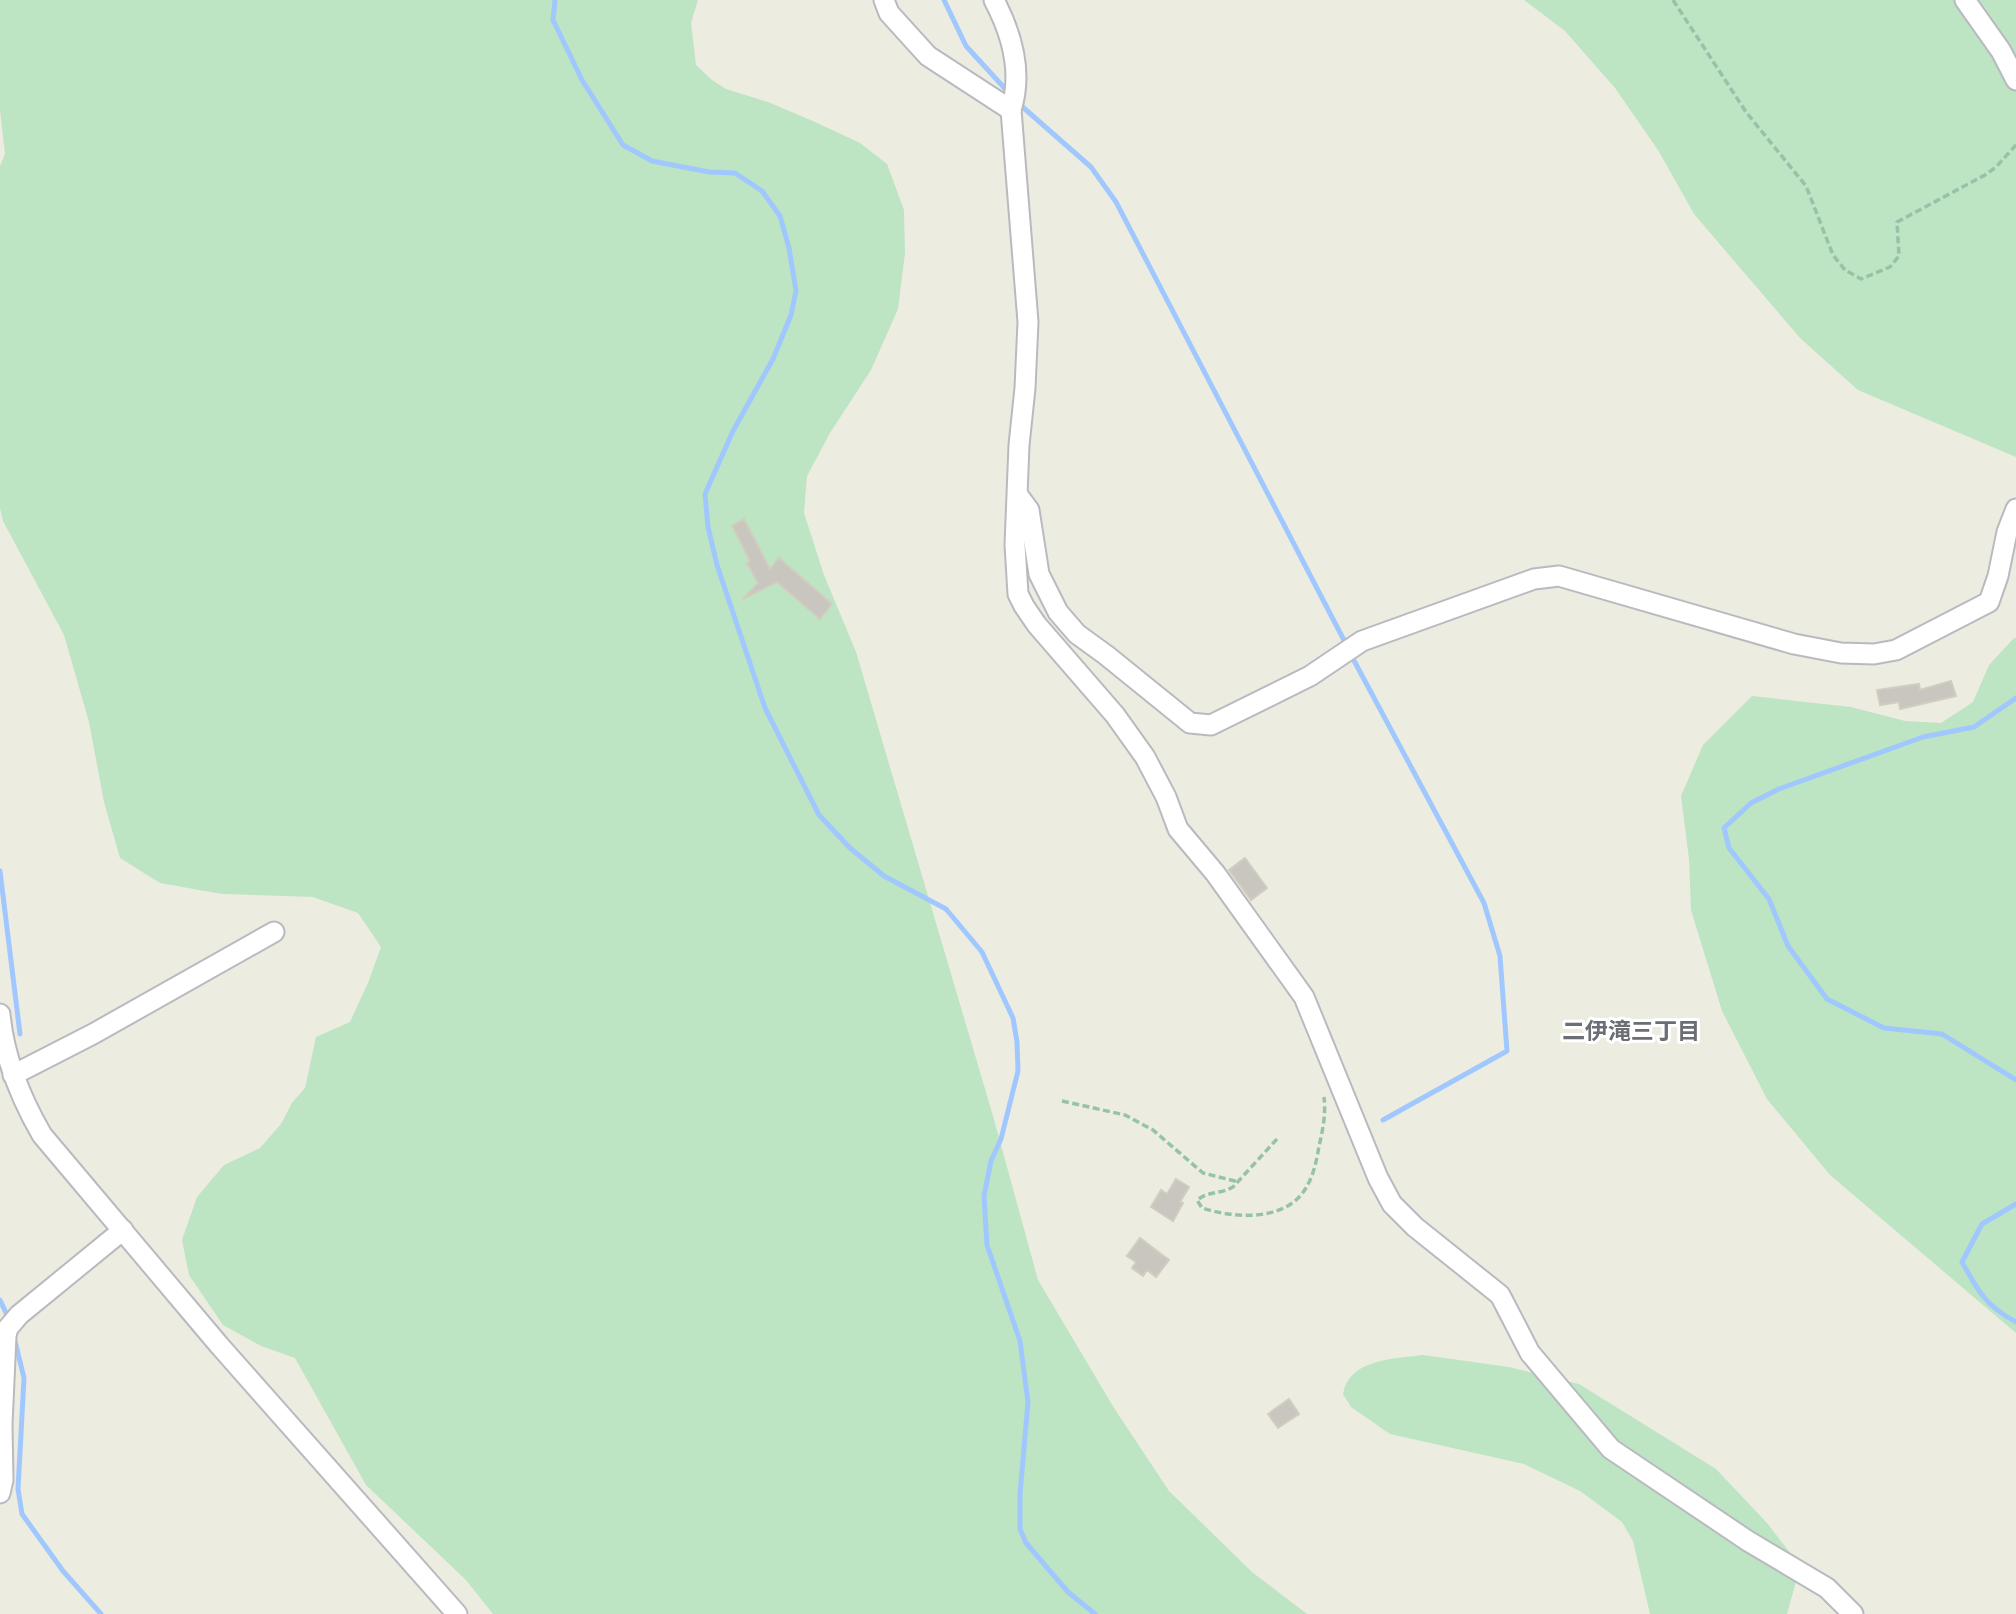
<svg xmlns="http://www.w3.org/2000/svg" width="2016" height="1614" viewBox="0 0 2016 1614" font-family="'DM Sans','Noto Sans JP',sans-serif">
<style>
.green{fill:#bde4c3}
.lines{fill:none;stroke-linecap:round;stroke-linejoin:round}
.stream{stroke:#a0c8fe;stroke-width:5}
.building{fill:#c8c6be;stroke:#d1cec0;stroke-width:2}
.street-casing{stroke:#b9bac0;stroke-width:23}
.path{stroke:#96c2a9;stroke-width:3.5;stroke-dasharray:7 3.5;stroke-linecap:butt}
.street{stroke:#fff;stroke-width:19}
.labels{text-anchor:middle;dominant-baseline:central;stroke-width:6;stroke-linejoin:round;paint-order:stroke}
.neighbourhood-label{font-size:23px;font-weight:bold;fill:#6b6e74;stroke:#fff}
</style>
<rect width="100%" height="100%" fill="#edece1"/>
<g class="green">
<path d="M0,0H698L691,23L696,65L712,80L726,89L768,102L815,122L860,143L887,164L904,210L905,253L898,309L871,370L830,433L807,476L804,513L824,575L856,652L993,1116L1038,1280L1114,1408L1169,1491L1252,1572L1307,1614H493L466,1580L366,1485L295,1358L261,1346L223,1325L189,1275L182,1240L197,1197L224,1165L260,1148L281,1124L292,1103L305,1088L316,1037L350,1022L368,983L381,947L358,913L313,897L222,894L160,883L120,858L104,802L89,722L64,635L3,521L0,508V166L5,154L0,110Z"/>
<path d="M1524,0H2016V457L1858,390L1800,338L1694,214L1658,150L1615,88L1565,31Z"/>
<path d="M2014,638H2016V1333L1830,1175L1767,1099L1722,1011L1691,910L1689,859L1681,796L1703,745L1752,696L1851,707L1905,721L1941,723L1973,702L1989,665Z"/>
<path d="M1423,1355L1509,1367L1579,1384L1716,1469L1767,1523L1791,1554L1797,1578L1787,1614H1650L1633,1541L1622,1522L1580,1491L1524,1464L1390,1434L1351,1407L1343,1394C1349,1359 1393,1359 1423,1355Z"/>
</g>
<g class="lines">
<g class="stream">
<path d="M555,0L553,20L582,80L623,145L652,161L709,172L735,173L762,191L780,216L789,248L796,291L791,315L773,359L733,431L705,494L708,527L717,565L765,708L819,815L850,848L884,876L946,909L982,952L1013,1018L1017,1042L1018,1071L1001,1139L991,1161L984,1196L987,1245L1020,1341L1028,1402L1020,1494V1529L1026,1543L1068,1592L1095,1614"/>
<path d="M944,0L966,46L1009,93"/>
<path d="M1018,103L1091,167L1116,202L1347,646"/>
<path d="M1351,655L1484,903L1500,956L1507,1051L1383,1120"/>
<path d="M2016,698L1974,727L1923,737L1779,789L1751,803L1724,828L1729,848L1769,899L1788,946L1827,999L1884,1028L1942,1034L2016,1080"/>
<path d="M0,871L20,1034"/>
<path d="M2016,1204L1982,1224L1962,1262C1978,1291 1986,1306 2016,1322"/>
<path d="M0,1300L7,1315"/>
<path d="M15,1341L24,1378L18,1489L22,1514L63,1571L101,1614"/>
</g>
</g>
<g class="building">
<path d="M744,519L770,569L779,558L832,604L820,619L777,582L743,599L758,583L747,563L750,561L732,526Z"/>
<path d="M1951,681L1956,696L1900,709L1899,702L1880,705L1877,690L1919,684L1920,690Z"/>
<path d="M1245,858L1267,888L1251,900L1229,870Z"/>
<path d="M1176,1179L1189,1187L1180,1202L1183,1203L1173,1221L1151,1207L1161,1190L1167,1194Z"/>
<path d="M1140,1238L1169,1260L1156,1277L1147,1270L1143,1276L1132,1268L1136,1262L1127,1256Z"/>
<path d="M1289,1399L1299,1414L1278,1428L1268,1414Z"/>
</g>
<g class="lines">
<g class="street-casing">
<g id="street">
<path d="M884,0L889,13L928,56L1011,110"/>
<path d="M994,0C1012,34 1023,72 1011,110L1028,322L1025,388L1019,445L1015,545L1018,594L1024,606L1037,625L1115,715L1145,757L1166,797L1178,829L1215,873L1304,997L1378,1178L1392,1204L1415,1227L1500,1295L1530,1353L1611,1449L1748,1541L1827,1588L1853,1614"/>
<path d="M1965,0L2001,51L2016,80"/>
<path d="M1018,495L1029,510L1039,574L1058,612L1077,634L1106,655L1190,723L1211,725L1310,676L1362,641L1534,579L1559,576L1794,644L1841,653L1874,654L1896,650L1989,602L1998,576L2007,532L2016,509"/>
<path d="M0,1014C4,1058 20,1097 42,1135L219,1345L457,1614"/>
<path d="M13,1075L93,1034L274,932"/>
<path d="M0,1493L3,1480L2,1425L6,1336L8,1328L19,1315L123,1230"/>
</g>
</g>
<g class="path">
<path d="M1673,0L1746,112L1806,186L1833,255L1845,270L1861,279L1890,267L1899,256L1897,222L1985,175L1996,167L2016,145"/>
<path d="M1062,1101L1125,1115L1153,1130L1203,1173L1239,1182"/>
<path d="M1277,1139L1233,1187C1218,1195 1211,1190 1197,1200L1202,1208C1230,1217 1272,1221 1296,1200C1311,1187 1316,1165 1319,1146C1323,1129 1326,1114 1324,1097"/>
</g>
<use href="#street" class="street"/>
</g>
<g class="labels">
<g class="neighbourhood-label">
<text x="1631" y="1031">二伊滝三丁目</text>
</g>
</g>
</svg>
